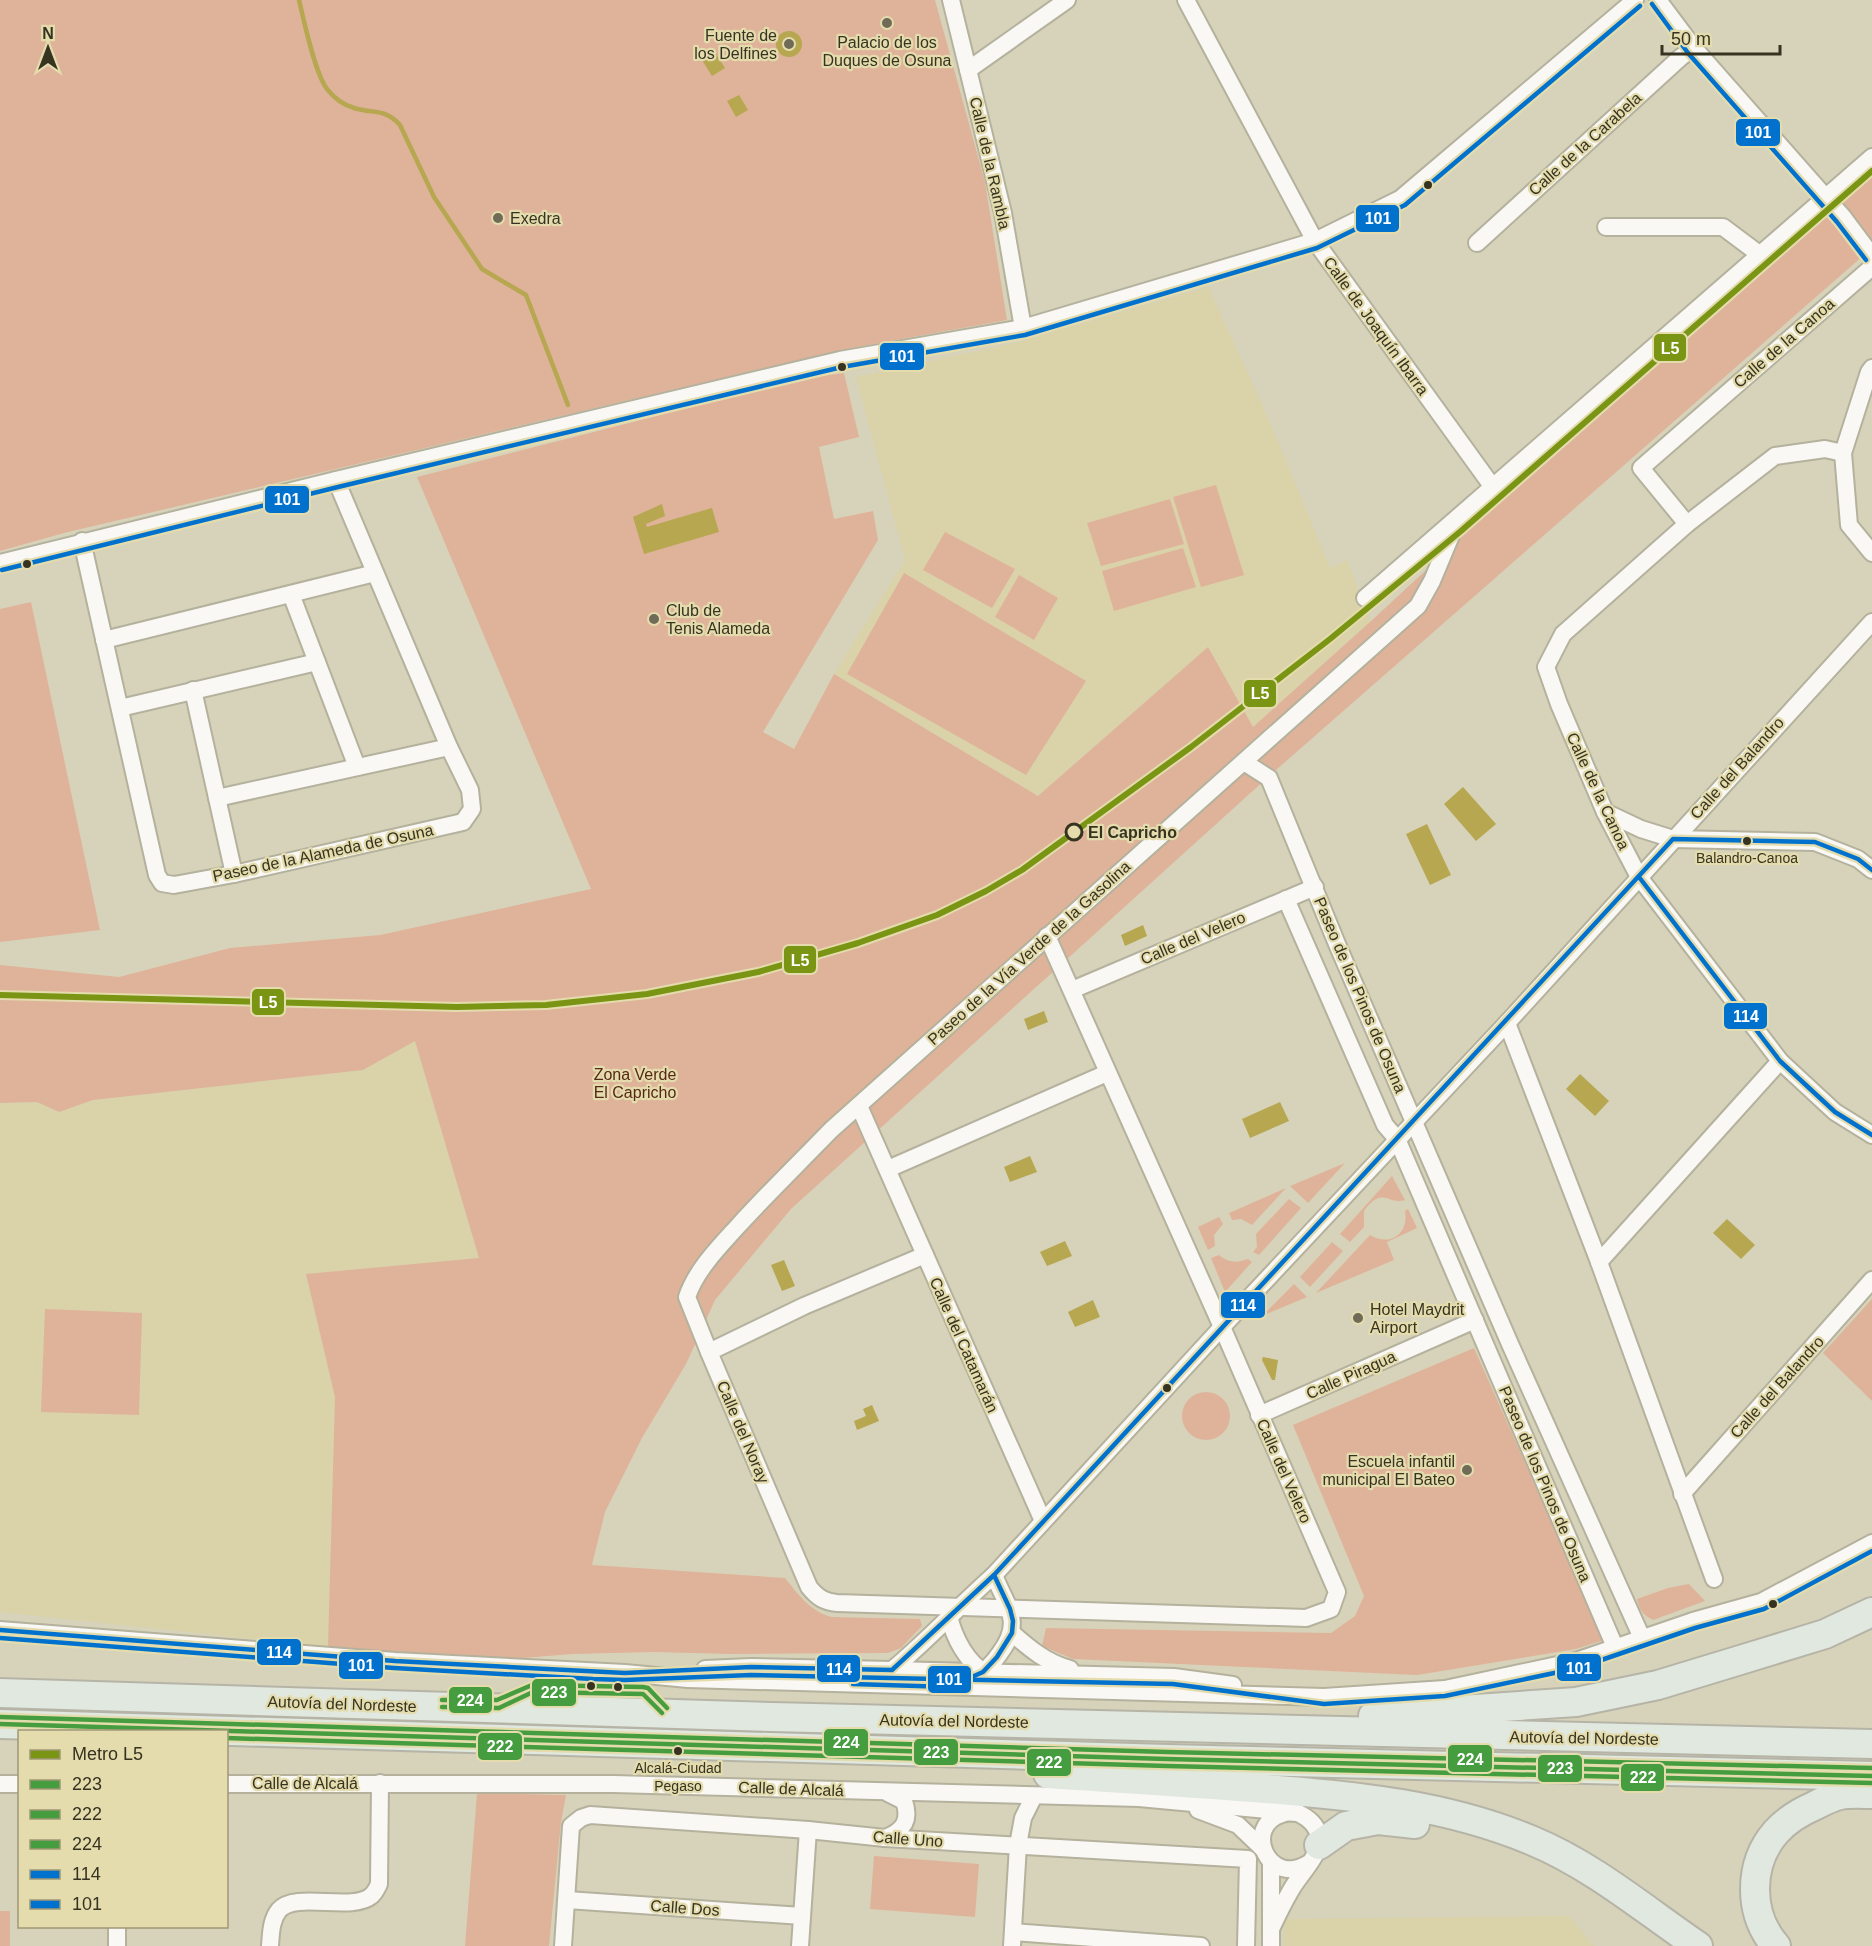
<svg xmlns="http://www.w3.org/2000/svg" width="1872" height="1946" viewBox="0 0 1872 1946" font-family="Helvetica,sans-serif">
<style>
.built{fill:#dad2a9}
.green{fill:#dfb399}
.water{fill:#b6a750}
.lines{fill:none;stroke-linecap:round;stroke-linejoin:round}
.stream{stroke:#b6a750;stroke-width:4.5}
.street-casing{stroke:#b4b19d;stroke-width:20}
.highway-casing{stroke:#b6b4a7;stroke-width:32}
.street{stroke:#f9f8f5;stroke-width:16}
.highway{stroke:#e0e8df;stroke-width:28}
.bus-1-casing{stroke:#e4dcad;stroke-width:9}
.bus-2-casing{stroke:#e4dcad;stroke-width:9}
.bus-3-casing{stroke:#e4dcad;stroke-width:9}
.bus-4-casing{stroke:#e4dcad;stroke-width:9}
.bus-5-casing{stroke:#e4dcad;stroke-width:9}
.bus-1{stroke:#469d3f;stroke-width:4.5}
.bus-2{stroke:#469d3f;stroke-width:4.5}
.bus-3{stroke:#469d3f;stroke-width:4.5}
.bus-4{stroke:#0072ce;stroke-width:4.5}
.bus-5{stroke:#0072ce;stroke-width:4.5}
.metro-1-casing{stroke:#e4dcad;stroke-width:10}
.metro-1{stroke:#7a9513;stroke-width:6}
.poi-dot{fill:#6f6b57;stroke:#e4dcad;stroke-width:2}
.bus-dot{fill:#373321;stroke:#e4dcad;stroke-width:2}
.stop-dot{fill:#e4dcad;stroke:#373321;stroke-width:3}
.labels{text-anchor:middle;dominant-baseline:central;stroke-width:4.5;stroke-linejoin:round;paint-order:stroke}
.bus-label{font-size:14px;fill:#373321;stroke:#e4dcad}
.poi-label{font-size:16px;fill:#373321;stroke:#e4dcad;text-anchor:start}
.street-label{font-size:16px;fill:#373321;stroke:#e4dcad}
.stop-label{font-size:16px;font-weight:bold;fill:#373321;stroke:#e4dcad;text-anchor:start}
.park-label{font-size:16px;fill:#572717;stroke:#e4dcad}
.line-badge{stroke:#e4dcad;stroke-width:2}
.badge-label{font-size:16px;text-anchor:middle;font-weight:bold;fill:#fff}
</style>
<rect width="100%" height="100%" fill="#d7d3ba"/>
<g class="built">
<path d="M1208,287L1270,422L1330,568L1347,560L1370,622L1253,727L1208,647L1038,796L834,674L905,560L856,377L1015,343Z"/>
<path d="M415,1041L479,1259L306,1275L335,1397L328,1647L0,1612V1103L37,1102L59,1112L93,1100L363,1070Z"/>
<path d="M1569,1916L1594,1946H1284L1285,1919Z"/>
</g>
<g class="green">
<path d="M0,0H935L985,182L1007,320L846,349L64,533L0,551Z"/>
<path d="M1872,157V248L1276,770L791,1209L715,1300L686,1364L642,1438L605,1512L592,1565L785,1578C798,1594 811,1612 832,1617L920,1619L922,1626L901,1648L888,1653L730,1654L655,1652L572,1654L500,1660L328,1647L335,1397L306,1274L479,1258L415,1041L363,1070L93,1100L59,1112L37,1102L0,1103V965L119,977L230,948L380,935L591,889L417,477L806,378L844,373L859,437L819,447L834,519L873,511L878,540L763,732L794,749L834,674L1038,796L1208,647L1253,727L1370,622Z"/>
<path d="M1216,485L1244,575L1201,587L1173,497Z"/>
<path d="M1170,499L1184,544L1101,566L1087,523Z"/>
<path d="M945,532L1015,569L992,608L923,570Z"/>
<path d="M1183,548L1196,587L1114,611L1102,571Z"/>
<path d="M904,573L1086,681L1026,775L847,674Z"/>
<path d="M1019,575L1058,598L1034,640L995,617Z"/>
<path d="M31,602L100,930L0,942V609Z"/>
<path d="M1345,1163L1308,1203L1290,1186Z"/>
<path d="M1392,1176L1405,1200C1388,1206 1383,1185 1364,1211V1227L1350,1242L1340,1234Z"/>
<path d="M1286,1188L1252,1225L1241,1219L1232,1220L1229,1213Z"/>
<path d="M1289,1199L1301,1208L1259,1255L1253,1252L1257,1247L1256,1234Z"/>
<path d="M1408,1209L1417,1228L1387,1242L1394,1260L1316,1293L1370,1235C1390,1247 1409,1234 1405,1211Z"/>
<path d="M1219,1217L1223,1224L1214,1235L1215,1246L1208,1250L1198,1227Z"/>
<path d="M1332,1242L1343,1251L1310,1287L1300,1277Z"/>
<path d="M1219,1255C1229,1263 1236,1263 1248,1259L1252,1262L1225,1292L1211,1258Z"/>
<path d="M1294,1284L1307,1297L1262,1316Z"/>
<path d="M1872,1299V1401L1823,1353Z"/>
<path d="M45,1309L142,1313L139,1415L41,1412Z"/>
<path d="M1474,1348L1604,1640L1576,1649L1417,1675L1073,1659L1042,1646L1046,1628L1331,1633L1355,1616L1364,1596L1293,1425Z"/>
<circle cx="1206" cy="1416" r="24"/>
<path d="M1689,1584L1705,1601L1653,1620C1643,1615 1639,1610 1637,1599L1668,1588Z"/>
<path d="M477,1793L566,1795L561,1822L549,1946H465Z"/>
<path d="M874,1856L979,1864L975,1917L870,1909Z"/>
<rect x="0" y="1911" width="10" height="35"/>
</g>
<g class="water">
<circle cx="789" cy="44" r="13"/>
<path d="M713,49L725,68L712,76L700,57Z"/>
<path d="M739,95L748,110L736,117L727,101Z"/>
<path d="M662,504L665,516L646,524L647,527L712,508L719,532L644,554L633,517Z"/>
<path d="M1463,787L1496,824L1476,841L1444,804Z"/>
<path d="M1427,824L1451,875L1430,885L1406,834Z"/>
<path d="M1143,925L1147,936L1125,946L1121,935Z"/>
<path d="M1044,1011L1048,1022L1028,1030L1024,1019Z"/>
<path d="M1580,1074L1609,1101L1595,1116L1566,1089Z"/>
<path d="M1280,1102L1289,1121L1250,1138L1242,1119Z"/>
<path d="M1030,1156L1037,1172L1010,1182L1004,1167Z"/>
<path d="M1727,1219L1755,1245L1741,1259L1713,1233Z"/>
<path d="M1065,1241L1072,1256L1047,1266L1040,1252Z"/>
<path d="M784,1260L795,1286L782,1291L771,1265Z"/>
<path d="M1093,1300L1100,1317L1075,1327L1068,1312Z"/>
<path d="M1263,1357L1278,1360L1275,1380H1272L1262,1360Z"/>
<path d="M872,1405L879,1421L857,1430L854,1421L866,1416L863,1409Z"/>
</g>
<g class="lines">
<path class="stream" d="M299,0C304,21 315,74 327,89C334,98 344,105 354,108C374,114 385,108 400,125L434,197L482,269L526,295L568,405"/>
<g class="street-casing">
<g id="street">
<path d="M951,0L1003,213L1023,328"/>
<path d="M1186,0L1315,241L1492,486"/>
<path d="M1658,0L1694,48L1843,217L1872,256"/>
<path d="M968,70L1067,0"/>
<path d="M1606,227H1723L1759,254"/>
<path d="M1477,243L1681,57L1694,48"/>
<path d="M1872,368L1869,372L1843,453L1849,525L1872,553"/>
<path d="M1843,453L1825,449L1775,456L1687,524L1563,634L1546,667L1559,704L1605,812L1639,877L1780,1061L1835,1112L1872,1135"/>
<path d="M1687,524L1641,468L1872,267"/>
<path d="M82,541L157,875L162,883L174,885L234,874L463,822L472,809L470,790L449,747L336,480"/>
<path d="M0,563L336,480L840,360L1023,328L1315,241L1400,199L1635,0"/>
<path d="M291,594L357,767"/>
<path d="M1365,598L1872,157"/>
<path d="M104,640L375,573"/>
<path d="M193,690L234,874"/>
<path d="M120,708L317,662"/>
<path d="M1244,762L1269,778L1337,944L1510,1344L1642,1638"/>
<path d="M217,798L449,747"/>
<path d="M1605,812L1641,829L1673,839L1815,842L1858,859L1872,870"/>
<path d="M1286,899L1385,1125L1397,1139L1615,1647"/>
<path d="M1072,990L1315,887"/>
<path d="M1507,1023L1599,1262L1714,1579"/>
<path d="M859,1106L1043,1521"/>
<path d="M888,1169L1107,1073"/>
<path d="M925,1255L804,1306L709,1352L809,1587C817,1597 824,1602 837,1603L1306,1618L1331,1609L1337,1592L1222,1327L1047,936"/>
<path d="M1599,1262L1780,1061"/>
<path d="M709,1352L687,1297C696,1270 719,1247 738,1226C768,1193 800,1162 831,1130L1418,606L1432,581L1458,519"/>
<path d="M1259,1415L1475,1320"/>
<path d="M1682,1494L1872,1280"/>
<path d="M949,1616C954,1638 967,1663 987,1674"/>
<path d="M0,1630L395,1661L625,1673L688,1679L1324,1697L1445,1689L1576,1661L1693,1621L1761,1602L1872,1543"/>
<path d="M1012,1633C1030,1649 1047,1663 1070,1669"/>
<path d="M705,1669L751,1667L892,1670L1174,1677L1233,1685"/>
<path d="M892,1670C928,1640 959,1606 994,1575L1222,1327L1507,1023L1872,622"/>
<path d="M976,1675C986,1671 994,1662 1000,1653C1024,1621 1006,1606 994,1575"/>
<path d="M0,1784H20"/>
<path d="M226,1784H613L1139,1798L1298,1813"/>
<path d="M1198,1810L1238,1825L1263,1849"/>
<path d="M885,1838C903,1831 911,1821 904,1801L888,1793"/>
<path d="M1271,1862V1946"/>
<path d="M567,1900L802,1916"/>
<path d="M117,1926V1946"/>
<path d="M1272,1927C1278,1914 1284,1902 1291,1890C1299,1875 1321,1855 1319,1838C1318,1827 1310,1819 1300,1814C1295,1812 1288,1812 1282,1814C1242,1826 1268,1889 1309,1863"/>
<path d="M1013,1932L1201,1946"/>
<path d="M270,1946C271,1933 271,1920 279,1910C295,1891 352,1912 371,1896C375,1893 377,1888 379,1884L380,1783"/>
<path d="M563,1946L571,1826L581,1818L590,1815L808,1830L885,1838L1248,1859L1246,1946"/>
<path d="M800,1946L808,1830"/>
<path d="M1012,1946L1018,1845L1023,1818L1034,1796"/>
</g>
</g>
<g class="highway-casing">
<g id="highway">
<path d="M0,1693L772,1717L1872,1744"/>
<path d="M1373,1716L1576,1702L1658,1685L1737,1661L1825,1634L1872,1612"/>
<path d="M0,1724L1167,1759L1872,1776"/>
<path d="M1048,1774C1121,1779 1194,1783 1266,1789C1357,1796 1448,1805 1533,1841C1593,1866 1645,1910 1698,1946"/>
<path d="M1319,1845L1346,1826L1378,1820L1415,1824"/>
<path d="M1776,1946C1748,1914 1748,1864 1776,1832C1787,1820 1800,1812 1814,1806C1822,1802 1831,1797 1840,1795C1850,1793 1862,1794 1872,1794"/>
</g>
</g>
<use href="#street" class="street"/>
<use href="#highway" class="highway"/>
<g class="bus-1-casing">
<g id="bus-1">
<path d="M442,1707L499,1708L533,1692L643,1694L662,1713"/>
<path d="M0,1724L1167,1759L1872,1776"/>
</g>
</g>
<g class="bus-2-casing">
<path id="bus-2" d="M226,1738L1167,1766L1872,1783"/>
</g>
<g class="bus-3-casing">
<g id="bus-3">
<path d="M442,1700H497L532,1685L643,1687L648,1688L667,1708"/>
<path d="M0,1717L1167,1752L1872,1768"/>
</g>
</g>
<g class="bus-4-casing">
<g id="bus-4">
<path d="M1639,877L1780,1061L1835,1112L1872,1135"/>
<path d="M0,1630L395,1661L625,1673L751,1667L892,1670L994,1575L1673,839L1815,842L1858,859L1872,870"/>
<path d="M853,1684L949,1687L983,1672L997,1657L1012,1633L1013,1621L1010,1609L994,1575"/>
</g>
</g>
<g class="bus-5-casing">
<g id="bus-5">
<path d="M1652,4L1688,53L1837,222L1866,260"/>
<path d="M2,570L338,487L842,367L1025,335L1317,248L1405,205L1640,6"/>
<path d="M0,1638L394,1668L593,1679L625,1680L751,1675L1173,1684L1324,1704L1445,1696L1578,1668L1695,1628L1764,1609L1872,1551"/>
</g>
</g>
<use href="#bus-1" class="bus-1"/>
<use href="#bus-2" class="bus-2"/>
<use href="#bus-3" class="bus-3"/>
<use href="#bus-4" class="bus-4"/>
<use href="#bus-5" class="bus-5"/>
<g class="metro-1-casing">
<path id="metro-1" d="M0,995L457,1007L546,1005L647,994L758,972L858,943L937,915L986,891L1022,870L1191,747L1330,639L1461,531L1872,171"/>
</g>
<use href="#metro-1" class="metro-1"/>
</g>
<g class="poi-dot">
<circle cx="887" cy="23" r="6"/>
<circle cx="789" cy="44" r="6"/>
<circle cx="498" cy="218" r="6"/>
<circle cx="654" cy="619" r="6"/>
<circle cx="1358" cy="1318" r="6"/>
<circle cx="1467" cy="1470" r="6"/>
</g>
<g class="bus-dot">
<circle cx="1428" cy="185" r="5"/>
<circle cx="842" cy="367" r="5"/>
<circle cx="27" cy="564" r="5"/>
<circle cx="1747" cy="841" r="5"/>
<circle cx="1167" cy="1388" r="5"/>
<circle cx="1773" cy="1604" r="5"/>
<circle cx="591" cy="1686" r="5"/>
<circle cx="618" cy="1687" r="5"/>
<circle cx="678" cy="1751" r="5"/>
</g>
<circle class="stop-dot" cx="1074" cy="832" r="8"/>
<g class="labels">
<g class="bus-label">
<text x="1747" y="858">Balandro-Canoa</text>
<text x="678" y="1768">Alcalá-Ciudad<tspan x="678" dy="18">Pegaso</tspan></text>
</g>
<g class="poi-label">
<text x="777" y="35" text-anchor="end">Fuente de<tspan x="777" dy="18">los Delfines</tspan></text>
<text x="887" y="42" text-anchor="middle">Palacio de los<tspan x="887" dy="18">Duques de Osuna</tspan></text>
<text x="510" y="218">Exedra</text>
<text x="666" y="610">Club de<tspan x="666" dy="18">Tenis Alameda</tspan></text>
<text x="1370" y="1309">Hotel Maydrit<tspan x="1370" dy="18">Airport</tspan></text>
<text x="1455" y="1461" text-anchor="end">Escuela infantil<tspan x="1455" dy="18">municipal El Bateo</tspan></text>
</g>
<g class="street-label">
<text transform="translate(1585 144) rotate(-42)">Calle de la Carabela</text>
<text transform="translate(990 163) rotate(77)">Calle de la Rambla</text>
<text transform="translate(1376 326) rotate(54)">Calle de Joaquín Ibarra</text>
<text transform="translate(1784 343) rotate(-41)">Calle de la Canoa</text>
<text transform="translate(1737 768) rotate(-48)">Calle del Balandro</text>
<text transform="translate(1598 791) rotate(65)">Calle de la Canoa</text>
<text transform="translate(323 853) rotate(-12)">Paseo de la Alameda de Osuna</text>
<text transform="translate(1193 938) rotate(-23)">Calle del Velero</text>
<text transform="translate(1029 953) rotate(-42)">Paseo de la Vía Verde de la Gasolina</text>
<text transform="translate(1360 995) rotate(67)">Paseo de los Pinos de Osuna</text>
<text transform="translate(964 1345) rotate(66)">Calle del Catamarán</text>
<text transform="translate(1351 1375) rotate(-24)">Calle Piragua</text>
<text transform="translate(1777 1387) rotate(-48)">Calle del Balandro</text>
<text transform="translate(743 1432) rotate(67)">Calle del Noray</text>
<text transform="translate(1284 1471) rotate(66)">Calle del Velero</text>
<text transform="translate(1545 1484) rotate(67)">Paseo de los Pinos de Osuna</text>
<text transform="translate(342 1704) rotate(2)">Autovía del Nordeste</text>
<text transform="translate(954 1721) rotate(1)">Autovía del Nordeste</text>
<text transform="translate(1584 1738) rotate(1)">Autovía del Nordeste</text>
<text x="305" y="1783">Calle de Alcalá</text>
<text transform="translate(791 1789) rotate(2)">Calle de Alcalá</text>
<text transform="translate(908 1839) rotate(4)">Calle Uno</text>
<text transform="translate(685 1908) rotate(4)">Calle Dos</text>
</g>
<g class="stop-label">
<text x="1088" y="832">El Capricho</text>
</g>
<g class="park-label">
<text x="635" y="1074">Zona Verde<tspan x="635" dy="18">El Capricho</tspan></text>
</g>
</g>
<g class="line-badge">
<rect x="1735" y="118" width="46" height="29" rx="6" fill="#0072ce"/>
<rect x="1355" y="204" width="45" height="29" rx="6" fill="#0072ce"/>
<rect x="1653" y="333" width="34" height="29" rx="6" fill="#7a9513"/>
<rect x="879" y="342" width="46" height="29" rx="6" fill="#0072ce"/>
<rect x="264" y="485" width="46" height="29" rx="6" fill="#0072ce"/>
<rect x="1243" y="679" width="34" height="29" rx="6" fill="#7a9513"/>
<rect x="783" y="945" width="34" height="29" rx="6" fill="#7a9513"/>
<rect x="251" y="988" width="34" height="28" rx="6" fill="#7a9513"/>
<rect x="1723" y="1002" width="45" height="28" rx="6" fill="#0072ce"/>
<rect x="1220" y="1291" width="46" height="28" rx="6" fill="#0072ce"/>
<rect x="256" y="1638" width="46" height="28" rx="6" fill="#0072ce"/>
<rect x="338" y="1651" width="46" height="29" rx="6" fill="#0072ce"/>
<rect x="1556" y="1653" width="46" height="29" rx="6" fill="#0072ce"/>
<rect x="816" y="1654" width="45" height="29" rx="6" fill="#0072ce"/>
<rect x="927" y="1665" width="45" height="29" rx="6" fill="#0072ce"/>
<rect x="531" y="1678" width="46" height="29" rx="6" fill="#469d3f"/>
<rect x="448" y="1686" width="45" height="28" rx="6" fill="#469d3f"/>
<rect x="823" y="1728" width="46" height="29" rx="6" fill="#469d3f"/>
<rect x="477" y="1732" width="46" height="29" rx="6" fill="#469d3f"/>
<rect x="913" y="1738" width="46" height="28" rx="6" fill="#469d3f"/>
<rect x="1447" y="1744" width="46" height="29" rx="6" fill="#469d3f"/>
<rect x="1026" y="1748" width="46" height="29" rx="6" fill="#469d3f"/>
<rect x="1537" y="1754" width="46" height="29" rx="6" fill="#469d3f"/>
<rect x="1620" y="1763" width="45" height="29" rx="6" fill="#469d3f"/>
</g>
<g class="badge-label">
<text x="1758" y="138">101</text>
<text x="1378" y="224">101</text>
<text x="1670" y="354">L5</text>
<text x="902" y="362">101</text>
<text x="287" y="505">101</text>
<text x="1260" y="699">L5</text>
<text x="800" y="966">L5</text>
<text x="268" y="1008">L5</text>
<text x="1746" y="1022">114</text>
<text x="1243" y="1311">114</text>
<text x="279" y="1658">114</text>
<text x="361" y="1671">101</text>
<text x="1579" y="1674">101</text>
<text x="839" y="1675">114</text>
<text x="949" y="1685">101</text>
<text x="554" y="1698">223</text>
<text x="470" y="1706">224</text>
<text x="846" y="1748">224</text>
<text x="500" y="1752">222</text>
<text x="936" y="1758">223</text>
<text x="1470" y="1765">224</text>
<text x="1049" y="1768">222</text>
<text x="1560" y="1774">223</text>
<text x="1643" y="1783">222</text>
</g>
<rect x="18" y="1730" width="210" height="198" fill="#e4dcad" stroke="#9f9875" stroke-width="1.5"/>
<rect x="30" y="1750" width="30" height="9" fill="#7a9513" stroke="#9f9875" stroke-width="1.5"/>
<text x="72" y="1760" font-size="18" fill="#373321">Metro L5</text>
<rect x="30" y="1780" width="30" height="9" fill="#469d3f" stroke="#9f9875" stroke-width="1.5"/>
<text x="72" y="1790" font-size="18" fill="#373321">223</text>
<rect x="30" y="1810" width="30" height="9" fill="#469d3f" stroke="#9f9875" stroke-width="1.5"/>
<text x="72" y="1820" font-size="18" fill="#373321">222</text>
<rect x="30" y="1840" width="30" height="9" fill="#469d3f" stroke="#9f9875" stroke-width="1.5"/>
<text x="72" y="1850" font-size="18" fill="#373321">224</text>
<rect x="30" y="1870" width="30" height="9" fill="#0072ce" stroke="#9f9875" stroke-width="1.5"/>
<text x="72" y="1880" font-size="18" fill="#373321">114</text>
<rect x="30" y="1900" width="30" height="9" fill="#0072ce" stroke="#9f9875" stroke-width="1.5"/>
<text x="72" y="1910" font-size="18" fill="#373321">101</text>
<g transform="translate(48 48)" stroke="#e4dcad" stroke-width="4.5" paint-order="stroke">
<path d="M0-4.5L10 22L0 15L-10 22Z" fill="#373321"/>
<text y="-9" font-size="16" font-weight="bold" text-anchor="middle" fill="#373321">N</text>
</g>
<path d="M1662 45v9h118v-9" fill="none" stroke="#373321" stroke-width="3"/>
<text x="1671" y="45" font-size="18" fill="#373321" stroke="#e4dcad" stroke-width="4.5" paint-order="stroke">50 m</text>
</svg>
